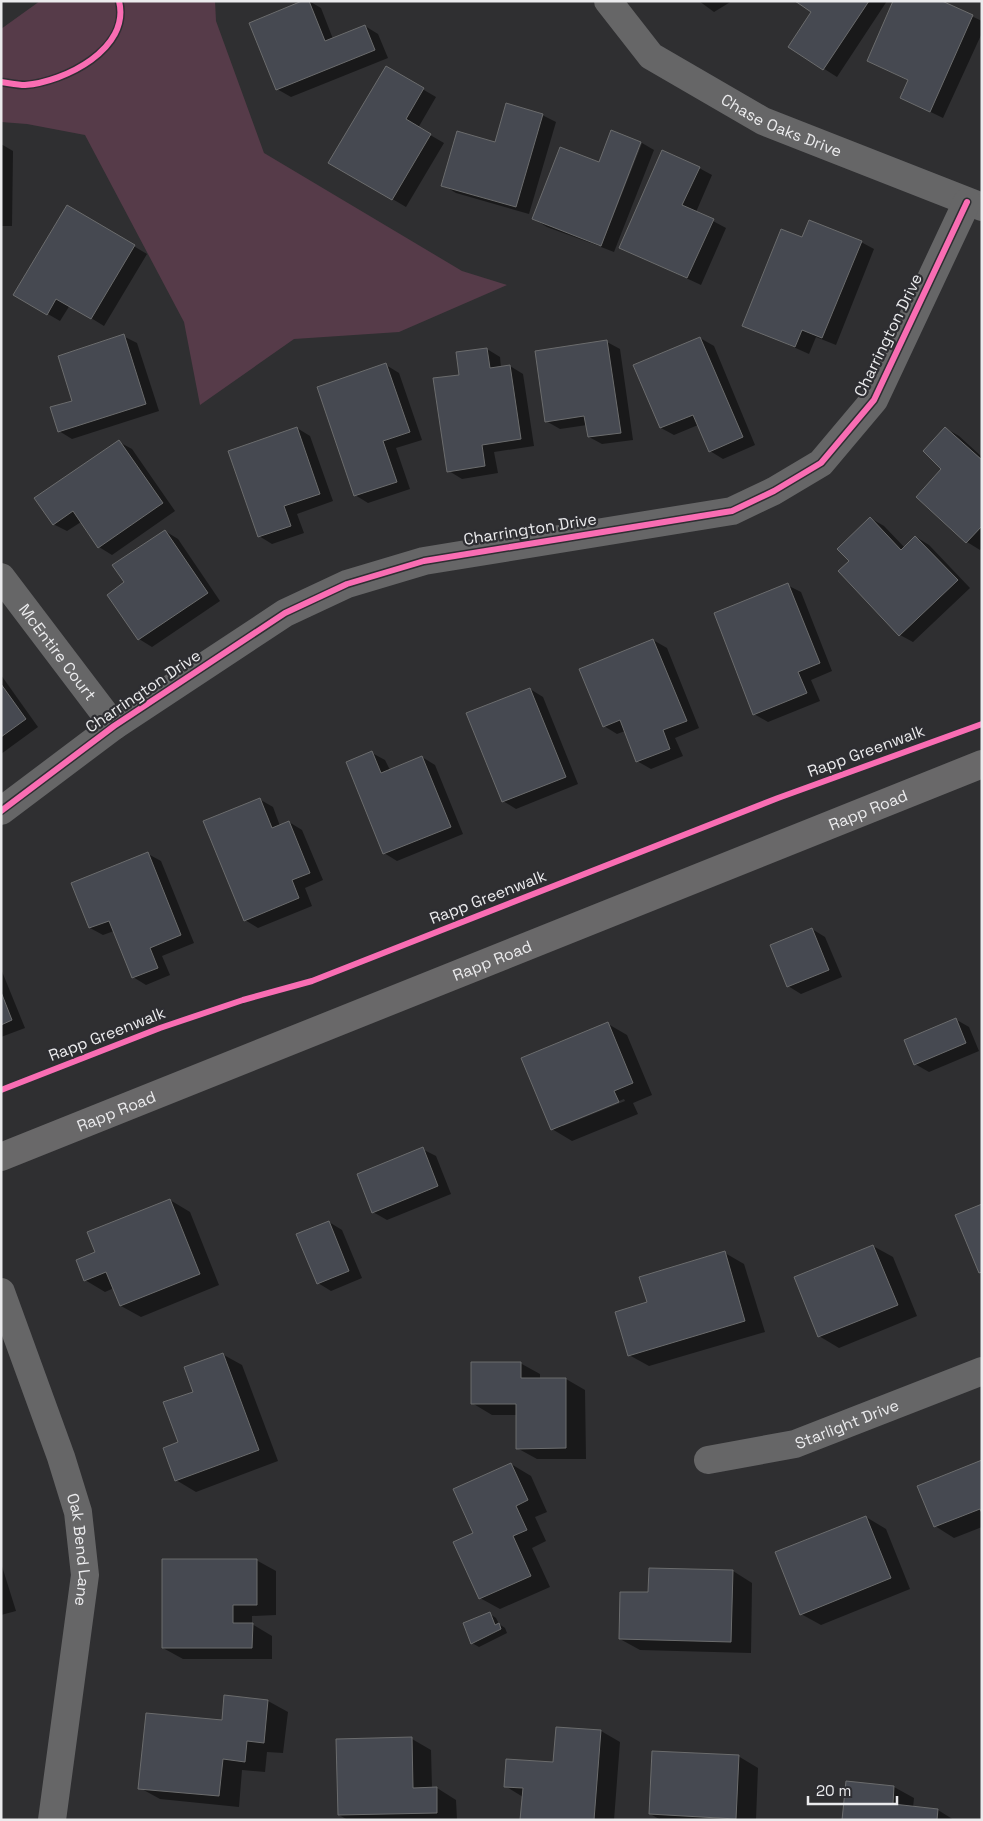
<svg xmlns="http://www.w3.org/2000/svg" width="983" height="1821" viewBox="0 0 983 1821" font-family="'Space Grotesk',sans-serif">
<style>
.green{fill:#563b49}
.shadow{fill:#0007;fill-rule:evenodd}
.building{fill:#464951;stroke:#6b6c6d}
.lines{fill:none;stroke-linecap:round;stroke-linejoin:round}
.street{stroke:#666667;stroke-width:28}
.secondary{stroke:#696869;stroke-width:28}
.cycleway-casing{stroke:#2e2e32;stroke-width:9}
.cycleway{stroke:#f96db3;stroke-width:6}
.labels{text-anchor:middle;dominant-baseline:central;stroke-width:4.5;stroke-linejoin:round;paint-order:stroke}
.street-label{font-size:16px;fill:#ebebed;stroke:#2e2e32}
</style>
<rect width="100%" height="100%" fill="#2f2f31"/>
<path class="green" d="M40,1H215L216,21L264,153L462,271L507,285L399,332L294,339L200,405L184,322L85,135L27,124L1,122V29Z"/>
<g class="shadow">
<path d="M309,1L321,8L333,39L365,26L378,34L388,58L291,97L277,89L251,23Z"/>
<path d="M699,1H732L714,12Z"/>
<path d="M797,1H887L837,77L790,47L812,11Z"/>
<path d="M939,1L982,21V33L943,118L902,98L909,81L868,61Z"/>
<path d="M386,68L436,97L418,128L444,143L406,207L330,162Z"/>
<path d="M542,115L556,122L529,214L456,193L443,185L496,143Z"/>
<path d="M611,132L641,143L599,246L547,227L534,219L599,164Z"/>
<path d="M642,143L654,150L614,252L601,247Z"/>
<path d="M1,144L13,151L12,226H1Z"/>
<path d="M699,168L712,175L696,212L726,228L701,285L620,247Z"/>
<path d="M68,207L147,254L104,326L70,305L60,321L15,295Z"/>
<path d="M803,239L861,242L874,249L836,345L816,337L809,354L744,325Z"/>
<path d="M123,336L137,343L159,411L72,439L59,431L74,401Z"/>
<path d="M700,338L714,346L755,445L723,459L710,451L698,425L674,435L661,428Z"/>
<path d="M607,342L620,349L633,440L602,444L589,437L587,425L560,429L546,421Z"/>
<path d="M487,349L500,357L501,367L510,366L523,374L534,446L494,452L498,473L462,479L449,471L460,376Z"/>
<path d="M386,365L399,373L422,440L396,448L410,489L368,503L355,495Z"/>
<path d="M297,428L310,436L333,501L297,514L304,533L272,544L259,536Z"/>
<path d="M945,428L959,436L982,457V548L980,550L967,542L943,469Z"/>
<path d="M119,442L132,449L175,511L112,555L99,547L81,522L67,531L53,524Z"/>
<path d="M870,518L884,526L905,548L916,537L929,545L970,588L913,642L900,635L851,561Z"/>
<path d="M165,531L178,539L220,601L152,647L139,639L126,583Z"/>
<path d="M787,585L801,592L832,671L811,680L820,701L768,722L754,714Z"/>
<path d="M653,640L667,648L699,728L675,738L683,756L651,769L637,761L625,731L617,734L604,726Z"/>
<path d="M1,675L38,727L1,754Z"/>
<path d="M530,689L543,697L578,784L516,809L503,801Z"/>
<path d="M372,753L385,760L390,770L422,757L435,765L463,834L397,861L384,853Z"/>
<path d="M259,799L273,807L280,826L289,822L302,830L323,880L305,888L312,906L258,928L245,920Z"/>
<path d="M148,854L161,861L194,943L162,956L170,975L146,985L133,977L114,931L103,935L90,928Z"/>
<path d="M812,929L825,937L842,977L801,994L788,986Z"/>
<path d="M1,969L25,1028L1,1037Z"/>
<path d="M955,1019L969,1027L979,1051L929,1072L915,1064Z"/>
<path d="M608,1024L627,1035L652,1095L633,1103L638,1114L572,1141L552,1129ZM624,1099L625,1101L563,1126V1124Z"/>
<path d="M422,1149L436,1156L451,1194L387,1220L373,1212Z"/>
<path d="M170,1200L190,1212L219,1285L141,1317L121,1306L114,1288L105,1292L85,1280L97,1253Z"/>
<path d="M329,1222L342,1230L362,1278L331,1291L318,1283Z"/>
<path d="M873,1246L893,1257L917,1316L839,1348L819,1336Z"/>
<path d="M725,1253L744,1264L765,1332L649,1366L629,1355L648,1303Z"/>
<path d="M222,1354L242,1365L278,1461L196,1492L176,1480L180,1443L194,1392Z"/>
<path d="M520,1363L540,1374V1379H566L585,1390L586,1459H537L517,1448V1415H492L472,1403Z"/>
<path d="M982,1462V1527L954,1538L935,1526Z"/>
<path d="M511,1464L531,1476L547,1512L535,1517L546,1541L532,1548L550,1587L500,1609L480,1598L475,1533Z"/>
<path d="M866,1517L886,1529L910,1589L821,1625L801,1614Z"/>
<path d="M256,1560L276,1571V1615L252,1616V1624L272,1636V1659H183L163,1648Z"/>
<path d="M1,1563L16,1611L1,1615Z"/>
<path d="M733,1571L752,1583L751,1653L640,1650L620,1639L649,1594Z"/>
<path d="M490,1614L496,1618L499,1624L505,1628L507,1633L479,1647L472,1643Z"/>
<path d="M225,1697L268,1701L288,1712L283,1753L267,1752L265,1772L242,1770L239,1807L160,1799L140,1788L223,1721Z"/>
<path d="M601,1731L620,1742L614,1820H521L523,1797L505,1786L555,1764Z"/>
<path d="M412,1739L431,1750L432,1788H437L456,1800L457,1820H348L339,1815Z"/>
<path d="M738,1756L758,1768L756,1820H661L650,1814Z"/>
<path d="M847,1782L894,1787L914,1798L913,1808L938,1810L954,1820H843Z"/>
</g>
<g class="building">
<path d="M302,1H309L325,41L365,25L375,50L276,90L249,23Z"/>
<path d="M795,1H869L823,70L788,47L811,12Z"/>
<path d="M893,1H942L973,15L930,112L900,98L908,80L867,61Z"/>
<path d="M386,66L424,88L406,119L431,134L392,200L328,163Z"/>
<path d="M506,103L543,114L516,207L441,186L457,131L495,142Z"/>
<path d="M611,130L641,142L601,246L532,219L560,147L599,162Z"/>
<path d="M662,150L700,167L682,205L714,219L687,278L619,248Z"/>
<path d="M67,205L135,245L91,319L56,299L47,315L13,295Z"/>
<path d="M809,220L862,241L822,338L802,330L795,347L742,326L781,229L802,237Z"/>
<path d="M124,334L146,404L58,432L50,407L72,401L58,356Z"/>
<path d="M700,337L743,437L709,452L693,415L660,428L633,365Z"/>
<path d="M607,340L621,433L588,437L584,416L545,422L535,351Z"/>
<path d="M487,348L490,368L510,365L521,439L482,445L485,466L447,472L433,378L459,375L456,352Z"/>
<path d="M386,363L410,432L383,441L397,482L354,496L317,387Z"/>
<path d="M297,427L320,494L284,506L291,526L258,537L228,451Z"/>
<path d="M945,427L982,460V526L966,543L916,497L941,469L923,451Z"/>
<path d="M119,440L163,503L98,548L73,511L53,525L34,498Z"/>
<path d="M870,517L901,550L915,536L958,580L899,636L838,571L849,561L837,549Z"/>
<path d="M165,530L208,593L138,640L107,595L124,582L112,565Z"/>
<path d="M788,583L820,663L798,672L807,693L753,715L714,613Z"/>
<path d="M653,639L687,721L663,730L670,749L636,762L620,720L603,727L579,669Z"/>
<path d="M1,684L26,719L1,737Z"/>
<path d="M530,688L566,777L502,802L466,713Z"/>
<path d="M372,751L381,773L422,756L451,827L383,854L346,762Z"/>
<path d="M260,798L272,828L289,821L310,873L292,880L299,898L244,921L203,821Z"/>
<path d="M148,852L181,935L150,948L158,968L132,978L109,921L89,928L71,883Z"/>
<path d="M812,928L829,970L787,987L770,945Z"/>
<path d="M1,992L12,1020L1,1025Z"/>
<path d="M956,1018L966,1043L914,1065L904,1040Z"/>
<path d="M608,1022L633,1083L614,1091L619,1102L551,1130L521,1058Z"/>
<path d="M423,1147L438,1186L372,1213L357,1174Z"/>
<path d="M170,1199L200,1274L120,1306L106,1272L84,1281L76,1260L95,1252L87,1232Z"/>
<path d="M982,1204V1272L979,1273L955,1215Z"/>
<path d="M329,1221L349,1271L317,1284L296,1234Z"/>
<path d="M873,1245L898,1305L818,1337L794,1277Z"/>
<path d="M725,1251L745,1321L628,1356L615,1312L647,1302L639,1277Z"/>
<path d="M223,1353L259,1450L175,1481L163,1448L178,1442L163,1402L193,1392L184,1367Z"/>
<path d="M471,1362H521V1378H566V1448L516,1449V1404H471Z"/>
<path d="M982,1460V1513L980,1509L934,1527L917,1486Z"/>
<path d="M511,1463L528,1500L516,1506L527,1530L513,1536L531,1576L479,1599L453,1542L473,1533L453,1489Z"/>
<path d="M866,1516L891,1578L800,1615L775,1552Z"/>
<path d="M162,1559H257V1605H233V1623H253L252,1648H162Z"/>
<path d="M649,1568L733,1570L731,1642L619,1639L620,1592H648Z"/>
<path d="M490,1612L495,1625L499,1623L501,1629L471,1644L463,1623Z"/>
<path d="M224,1695L268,1700L264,1743L247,1741L245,1762L223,1759L219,1796L138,1789L146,1713L222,1720Z"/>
<path d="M556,1727L601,1730L594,1820H520L523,1788L504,1787L506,1759L553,1762Z"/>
<path d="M412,1737L413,1788L437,1787V1813L338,1815L336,1739Z"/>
<path d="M652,1751L739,1755L736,1819L649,1814Z"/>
<path d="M846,1781L894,1786L893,1804L938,1809L937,1820H842Z"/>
</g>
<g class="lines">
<g class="street">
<path id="s1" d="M608,1L651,56L763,121L982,207"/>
<path id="s2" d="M1,577L114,726"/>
<path d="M1,811L114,726L285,613L347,584L424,561L732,511L774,491L821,463L874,400L967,202"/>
<path id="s3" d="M1,1292L61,1457L78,1512L85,1575L52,1820"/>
<path id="s4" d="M708,1460L795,1444L982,1371"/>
</g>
<path class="secondary" id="s5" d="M1,1157L982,764"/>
<g class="cycleway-casing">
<g id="cycleway">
<path d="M1,82C9,83 17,85 25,85C64,82 131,49 119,1"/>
<path d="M1,811L114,726L285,613L347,584L424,561L732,511L774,491L821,463L874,400L967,202"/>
<path d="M1,1090L160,1028L243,1000L312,981L778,798L982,724"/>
</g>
</g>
<use href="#cycleway" class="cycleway"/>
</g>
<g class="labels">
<g class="street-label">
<text stroke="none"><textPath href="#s1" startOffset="218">Chase Oaks Drive</textPath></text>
<text transform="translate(888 335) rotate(-64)">Charrington Drive</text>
<text transform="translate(530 529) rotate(-9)">Charrington Drive</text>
<text stroke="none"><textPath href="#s2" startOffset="94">McEntire Court</textPath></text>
<text transform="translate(143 691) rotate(-34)">Charrington Drive</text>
<text transform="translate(866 751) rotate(-20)">Rapp Greenwalk</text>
<text stroke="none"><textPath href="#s5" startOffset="934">Rapp Road</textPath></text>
<text transform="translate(488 897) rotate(-21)">Rapp Greenwalk</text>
<text stroke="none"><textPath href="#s5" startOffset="529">Rapp Road</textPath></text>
<text transform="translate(107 1034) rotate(-21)">Rapp Greenwalk</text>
<text stroke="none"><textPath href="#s5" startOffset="124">Rapp Road</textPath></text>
<text stroke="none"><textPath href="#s4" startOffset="144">Starlight Drive</textPath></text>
<text stroke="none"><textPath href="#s3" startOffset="271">Oak Bend Lane</textPath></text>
</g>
</g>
<rect width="983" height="1821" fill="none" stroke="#ebebed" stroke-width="5"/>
<path d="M808 1796v8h89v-8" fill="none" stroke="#ebebed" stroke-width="2.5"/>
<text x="816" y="1796" font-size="15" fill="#ebebed" stroke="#2e2e32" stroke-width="4" paint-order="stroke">20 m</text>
</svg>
